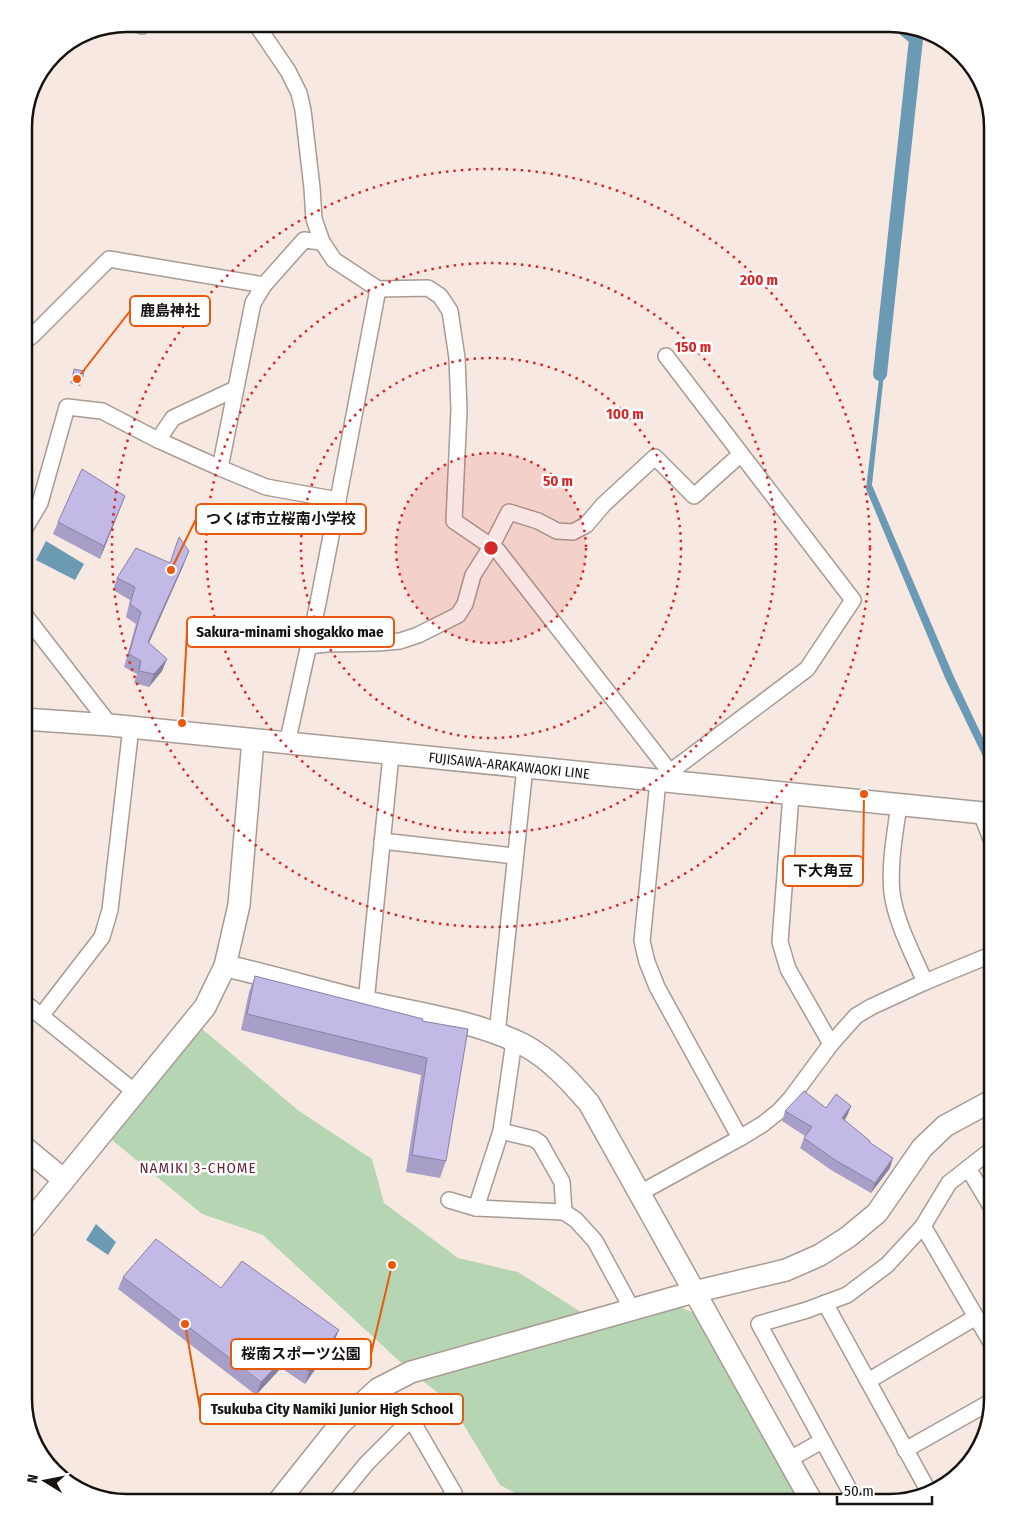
<svg xmlns="http://www.w3.org/2000/svg" width="1017" height="1526" viewBox="0 0 1017 1526" font-family="'Fira Sans Condensed','Noto Sans JP',sans-serif">
<style>
.green{fill:#b6d5b2}
.water{fill:#6b9ab4}
.lines{fill:none;stroke-linecap:round;stroke-linejoin:round}
.canal{stroke:#6b9ab4;stroke-width:14}
.street-casing{stroke:#a89b94;stroke-width:18}
.secondary-casing{stroke:#a89b94;stroke-width:24}
.street{stroke:#fff;stroke-width:15}
.secondary{stroke:#fff;stroke-width:21}
.wall{fill:#a79fc7}
.shaded-wall{fill:#8882a2}
.building{fill:#c2b9e7;stroke:#8882a2}
.ring{fill:none;stroke:#d62828;stroke-width:2.5;stroke-dasharray:2.5 5}
.labels{text-anchor:middle;dominant-baseline:central;stroke-width:5;stroke-linejoin:round;paint-order:stroke}
.street-label{font-size:14px;fill:#16120f;stroke:#fff}
.neighbourhood-label{font-size:15px;letter-spacing:1px;fill:#6a2538;stroke:#fff}
.rim{fill:none;stroke:#16120f;stroke-width:2.5}
.centre{fill:#d62828;stroke:#fff;stroke-width:2.5}
.ring-label{font-size:15px;text-anchor:middle;font-weight:bold;fill:#d62828;stroke:#fff;stroke-width:5;stroke-linejoin:round;paint-order:stroke}
.leader{fill:none;stroke:#e8590c;stroke-width:2}
.callout-dot{fill:#e8590c;stroke:#fff;stroke-width:2}
.callout{fill:#fff;stroke:#e8590c;stroke-width:2}
.callout-label{font-size:15px;text-anchor:middle;font-weight:bold;fill:#16120f}
</style>
<rect width="100%" height="100%" fill="#f7e9e1"/>
<path class="green" d="M201,1028L299,1111L372,1159L384,1203L458,1258L518,1272L603,1326L673,1304L694,1313L801,1502H533L500,1485L450,1402L411,1372L263,1235L202,1214L112,1140Z"/>
<g class="water">
<path d="M905,27L907,28L920,39L872,485L954,677L993,759V777L946,680L866,489L919,39Z"/>
<path d="M46,541L84,564L75,580L36,560Z"/>
<path d="M96,1224L116,1242L108,1255L86,1240Z"/>
</g>
<g class="lines">
<path class="canal" d="M880,374L916,39L901,26"/>
<g class="street-casing">
<g id="street">
<path d="M141,24L142,26L143,24"/>
<path d="M256,24L288,71L299,93L303,110L312,188L314,219L322,242L334,260L378,289L428,288L440,296L450,311L457,358L459,410L454,521L498,551L670,772"/>
<path d="M24,342L33,335L109,259L264,285"/>
<path d="M666,356L853,600L807,669L658,781L642,941L647,962L657,987L740,1138"/>
<path d="M158,440L220,468"/>
<path d="M338,500L378,289"/>
<path d="M24,530L40,503L67,407L102,411L158,440L173,418L235,389"/>
<path d="M24,614L110,725"/>
<path d="M309,646L326,644L377,643L400,641L418,635L458,615L465,604L473,575L491,547L509,512L538,521L557,531L573,532L586,525L604,504L655,457L694,496L741,454"/>
<path d="M287,744L318,603L338,500L266,487L220,468L253,303L264,285L304,240L322,242"/>
<path d="M791,794L780,942L788,969L831,1044"/>
<path d="M899,805C895,832 889,866 892,893C896,923 913,954 925,982"/>
<path d="M382,841L515,856"/>
<path d="M24,1002L135,1092"/>
<path d="M366,1002L391,755"/>
<path d="M41,1016L102,937L110,910L131,727"/>
<path d="M497,1034L525,767"/>
<path d="M501,1131L534,1139L540,1143L562,1182L564,1212"/>
<path d="M968,1168L993,1210"/>
<path d="M640,1193L740,1138L763,1124L778,1112L791,1098L831,1044L856,1016L871,1007L925,982L993,954"/>
<path d="M449,1200L476,1208L564,1212L576,1220L595,1241L632,1309"/>
<path d="M476,1208L501,1131L514,1041"/>
<path d="M923,1226L993,1346"/>
<path d="M825,1303L929,1492"/>
<path d="M868,1381L976,1317"/>
<path d="M378,1389L411,1419L454,1493L445,1502"/>
<path d="M905,1450L992,1401"/>
<path d="M788,1460L822,1441"/>
<path d="M335,1502L367,1463L411,1419"/>
<path d="M856,1502L759,1324L807,1310L847,1295L887,1265L923,1226L949,1183L986,1154L993,1151"/>
</g>
</g>
<g class="secondary-casing">
<g id="secondary">
<path d="M24,719L110,725L993,814"/>
<path d="M984,813L993,836"/>
<path d="M225,966L231,967C277,978 322,991 367,1002C420,1014 476,1021 524,1045C550,1059 570,1081 589,1103L812,1502"/>
<path d="M24,1147L64,1180"/>
<path d="M24,1229L205,1007L225,966L239,905L253,740"/>
<path d="M278,1502L341,1423L378,1389L411,1372L694,1292L786,1270L820,1255L848,1237L877,1213L922,1148L945,1126L993,1100"/>
</g>
</g>
<use href="#street" class="street"/>
<use href="#secondary" class="secondary"/>
</g>
<g class="wall">
<path d="M74,369L84,371L80,386L70,383Z"/>
<path d="M125,496L100,559L53,534L58,522Z"/>
<path d="M170,563L184,564L149,643L167,659L162,671L149,687L134,683L137,674L124,667L136,624L126,617L130,600L113,590L117,578Z"/>
<path d="M255,976L422,1021L446,1161L440,1178L406,1172L421,1075L241,1030L249,992Z"/>
<path d="M851,1106L847,1116L845,1120L869,1142L890,1168L871,1193L831,1170L800,1148L804,1138L805,1136L782,1121L785,1111Z"/>
<path d="M123,1277L221,1288L334,1342L305,1384L281,1368L256,1395L118,1289Z"/>
</g>
<g class="shaded-wall">
<path d="M125,496L120,509L100,559L104,546Z"/>
<path d="M189,551L184,564L144,654L148,642Z"/>
<path d="M167,659L162,671L149,687L154,674Z"/>
<path d="M851,1106L847,1116L839,1128L842,1118Z"/>
<path d="M893,1158L890,1168L871,1193L875,1183Z"/>
<path d="M339,1330L334,1342L305,1384L309,1371Z"/>
<path d="M286,1356L281,1368L256,1395L261,1382Z"/>
</g>
<g class="building">
<path d="M74,369L84,371L82,381L72,379Z"/>
<path d="M82,469L125,496L104,546L58,522Z"/>
<path d="M179,537L189,551L148,642L167,659L154,674L139,671L141,661L129,654L141,612L130,604L135,587L117,578L136,548L170,563Z"/>
<path d="M255,976L423,1019L422,1021L468,1029L446,1161L412,1155L427,1058L247,1014Z"/>
<path d="M804,1091L826,1108L836,1094L851,1106L842,1118L870,1141L869,1142L893,1158L875,1183L835,1160L804,1138L812,1127L785,1111Z"/>
<path d="M156,1239L221,1288L242,1261L339,1330L309,1371L286,1356L261,1382L123,1277Z"/>
</g>
<circle cx="491" cy="548" r="95" fill="#d62828" fill-opacity=".12"/>
<g class="ring">
<circle cx="491" cy="548" r="95"/>
<circle cx="491" cy="548" r="190"/>
<circle cx="491" cy="548" r="285"/>
<circle cx="491" cy="548" r="379"/>
</g>
<g class="labels">
<g class="street-label">
<text transform="translate(509 766) rotate(6)">FUJISAWA-ARAKAWAOKI LINE</text>
</g>
<g class="neighbourhood-label">
<text x="198" y="1168">NAMIKI 3-CHOME</text>
</g>
</g>
<path d="M0 0H1017V1526H0ZM127 32H889A95 95 0 0 1 984 127V1399A95 95 0 0 1 889 1494H127A95 95 0 0 1 32 1399V127A95 95 0 0 1 127 32Z" fill="#fff" fill-rule="evenodd"/>
<path class="rim" d="M127 32H889A95 95 0 0 1 984 127V1399A95 95 0 0 1 889 1494H127A95 95 0 0 1 32 1399V127A95 95 0 0 1 127 32Z"/>
<circle cx="491" cy="548" r="8" class="centre"/>
<g class="ring-label">
<text x="759" y="285">200 m</text>
<text x="693" y="352">150 m</text>
<text x="625" y="419">100 m</text>
<text x="558" y="486">50 m</text>
</g>
<path class="leader" d="M77 379L130 311M171 570L196 519M182 723L187 632M864 794L863 871M392 1265L371 1354M185 1324L200 1409"/>
<g class="callout-dot">
<circle cx="77" cy="379" r="5"/>
<circle cx="171" cy="570" r="5"/>
<circle cx="182" cy="723" r="5"/>
<circle cx="864" cy="794" r="5"/>
<circle cx="392" cy="1265" r="5"/>
<circle cx="185" cy="1324" r="5"/>
</g>
<g class="callout">
<rect x="130" y="296" width="80" height="30" rx="5"/>
<rect x="196" y="504" width="170" height="30" rx="5"/>
<rect x="187" y="617" width="207" height="30" rx="5"/>
<rect x="783" y="856" width="80" height="30" rx="5"/>
<rect x="231" y="1339" width="140" height="30" rx="5"/>
<rect x="200" y="1394" width="263" height="30" rx="5"/>
</g>
<g class="callout-label">
<text x="170" y="316">鹿島神社</text>
<text x="281" y="524">つくば市立桜南小学校</text>
<text x="290" y="637">Sakura-minami shogakko mae</text>
<text x="823" y="876">下大角豆</text>
<text x="301" y="1359">桜南スポーツ公園</text>
<text x="332" y="1414">Tsukuba City Namiki Junior High School</text>
</g>
<g transform="translate(45 1481) rotate(280)" stroke="#ffffff" stroke-width="4" paint-order="stroke">
<path d="M0-4L9 19L0 12L-9 19Z" fill="#16120f"/>
<text y="-8" font-size="14" font-weight="bold" text-anchor="middle" fill="#16120f">N</text>
</g>
<path d="M837 1496v8h95v-8" fill="none" stroke="#16120f" stroke-width="2.5"/>
<text x="844" y="1496" font-size="15" fill="#16120f" stroke="#ffffff" stroke-width="4" paint-order="stroke">50 m</text>
</svg>
